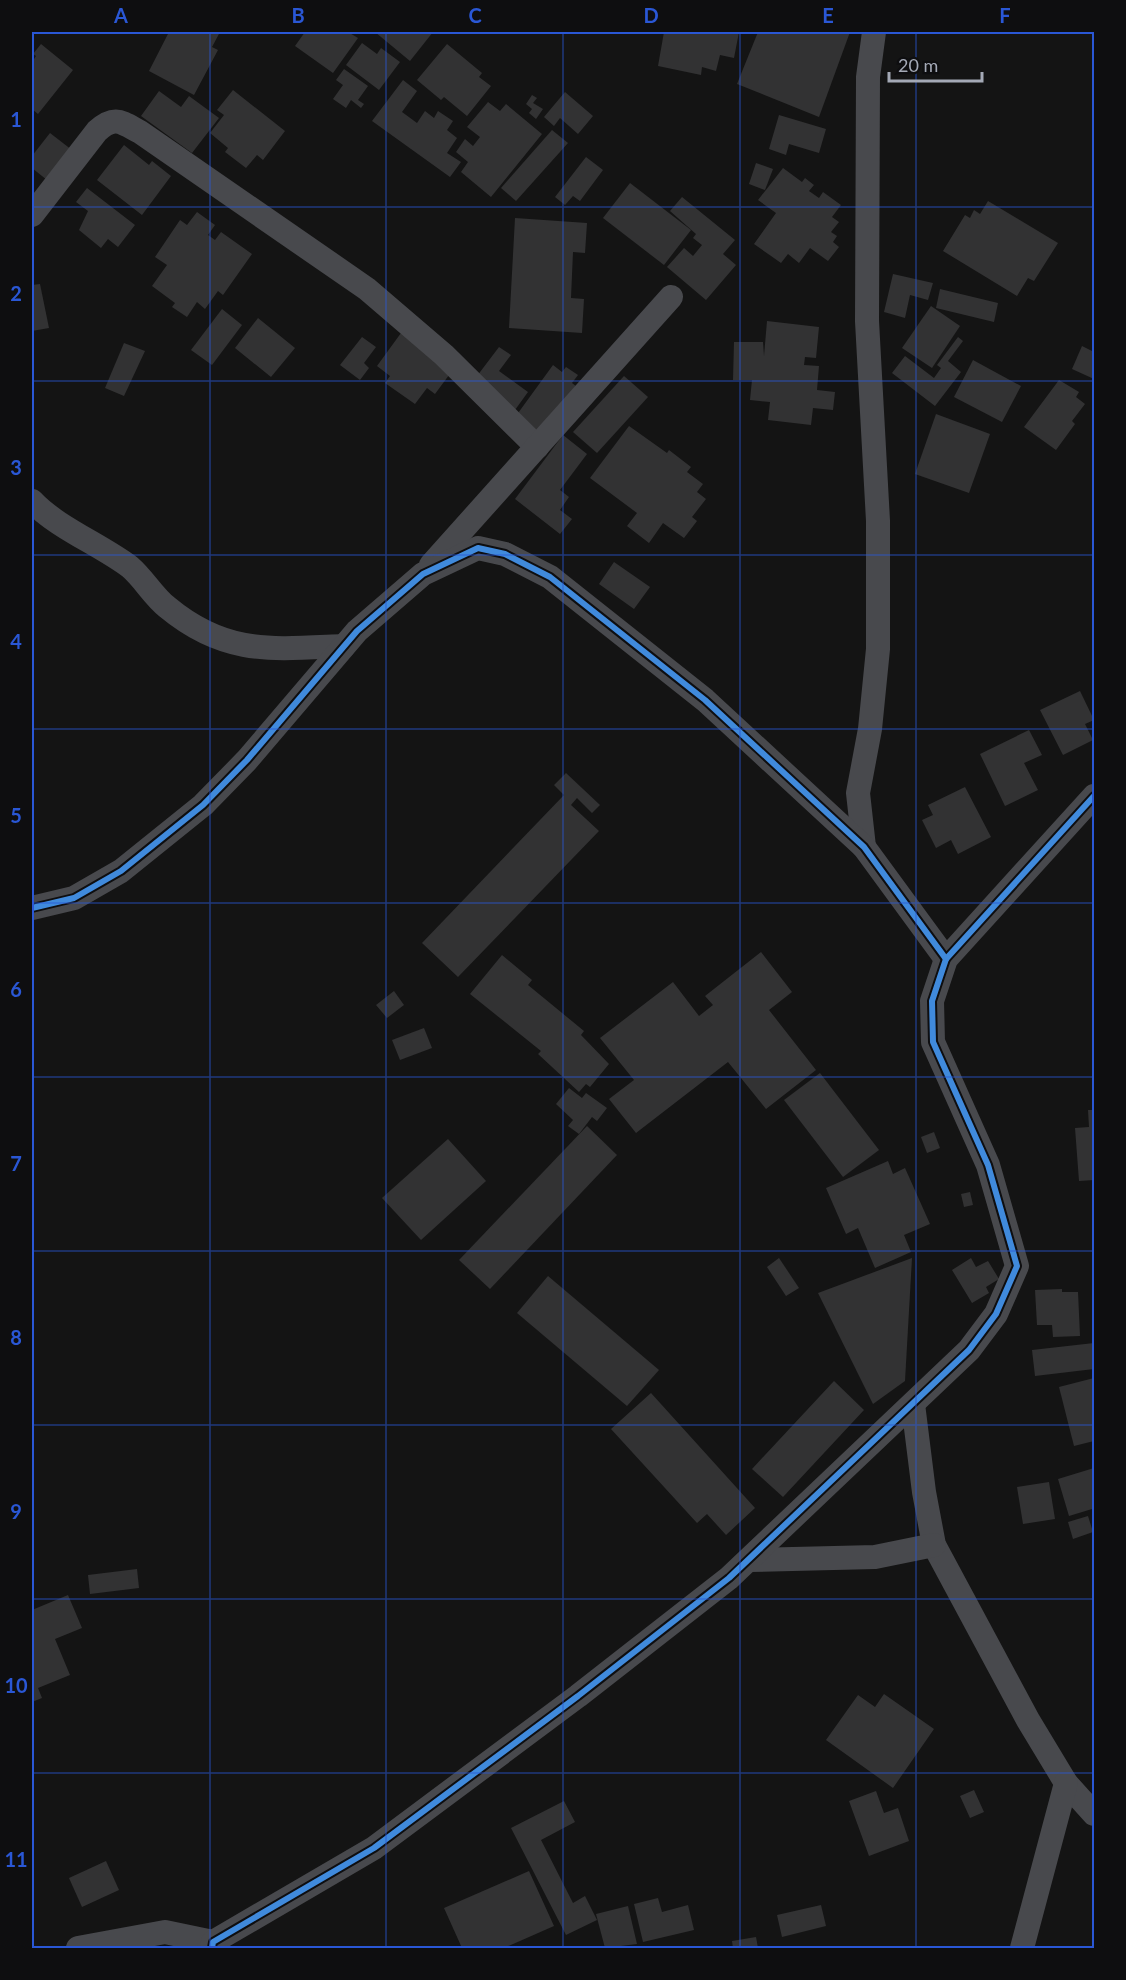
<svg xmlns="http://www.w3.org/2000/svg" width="1126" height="1980" viewBox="0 0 1126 1980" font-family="Lato,sans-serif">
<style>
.building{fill:#323233}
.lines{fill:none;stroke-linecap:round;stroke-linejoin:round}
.minor{stroke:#48494d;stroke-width:24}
.cycleway-casing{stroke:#0e0e10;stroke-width:10}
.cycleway{stroke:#408adc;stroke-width:6}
.grid{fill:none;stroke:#2a57d5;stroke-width:1.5;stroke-opacity:0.55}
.neatline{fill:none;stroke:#2a57d5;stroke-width:2}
.grid-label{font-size:20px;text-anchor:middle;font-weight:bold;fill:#2a57d5}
</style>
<rect width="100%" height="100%" fill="#141414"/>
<g class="building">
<path d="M169,32H220L212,47L218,50L194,95L149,71Z"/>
<path d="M305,32H348L358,38L333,73L295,46Z"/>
<path d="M375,32H433L410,61Z"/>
<path d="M664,32H739L734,58L720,55L716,71L702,67L701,75L658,66Z"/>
<path d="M758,32H850L819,117L737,84Z"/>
<path d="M362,43L377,54L381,48L400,62L379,90L346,65Z"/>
<path d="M41,44L73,70L38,114L32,109V62L36,56L33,54Z"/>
<path d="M447,44L482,73L479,77L491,86L467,116L444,97L441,100L417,80Z"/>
<path d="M344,69L368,86L358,100L364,104L361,108L351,100L346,108L333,99L343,85L336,80Z"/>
<path d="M403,80L417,91L402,112L417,123L425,111L434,118L438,111L453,121L447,130L457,138L447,153L461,162L450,177L372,121Z"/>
<path d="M233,90L285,131L263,160L257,155L246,168L225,152L228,148L210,133L224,115L217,110Z"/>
<path d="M159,91L181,107L189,96L219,118L192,153L141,116Z"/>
<path d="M565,92L593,116L578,134L560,118L554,126L544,117Z"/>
<path d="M532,95L537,98L533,103L543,109L536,119L529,113L532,109L526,104Z"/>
<path d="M488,102L500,111L506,104L542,134L491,197L461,172L468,162L456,152L465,139L473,146L480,137L467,127Z"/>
<path d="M779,115L826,129L819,153L789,144L786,155L769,149Z"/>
<path d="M552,130L568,143L516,201L501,188Z"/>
<path d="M50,133L81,157L57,188L32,168V156Z"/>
<path d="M124,145L149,165L152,161L171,176L142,215L97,180Z"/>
<path d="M586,157L603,170L580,201L573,196L565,205L555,197Z"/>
<path d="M756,163L773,169L765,190L749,184Z"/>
<path d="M783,168L802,182L805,178L814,185L809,191L819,198L823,192L841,205L832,217L839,222L831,232L837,236L833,242L839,247L828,261L810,248L799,263L788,254L781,263L754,244L776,213L758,200Z"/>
<path d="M630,183L691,230L664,265L603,218Z"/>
<path d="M87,188L135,225L118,247L108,239L101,248L79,230L88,211L76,202Z"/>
<path d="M682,197L735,240L723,254L736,265L706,300L667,267L684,248L693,256L702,245L693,238L696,234L670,211Z"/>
<path d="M988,201L1058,243L1034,281L1028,278L1017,296L943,251L965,215L970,218L974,210L980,214Z"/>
<path d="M197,212L215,225L208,235L215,240L221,232L252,254L223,295L218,291L205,309L197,302L187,317L172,307L175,303L152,286L167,265L155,257L180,220L187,225Z"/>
<path d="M515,218L587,223L585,253L573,252L571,298L584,299L582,333L509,328Z"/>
<path d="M893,274L933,283L928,300L910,295L905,318L884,312Z"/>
<path d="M40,284L49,328L32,331V285Z"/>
<path d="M940,289L998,303L994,322L936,308Z"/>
<path d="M931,306L960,326L932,368L902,348Z"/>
<path d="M222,309L242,325L212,365L191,350Z"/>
<path d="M258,318L295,348L271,377L235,348Z"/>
<path d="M767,321L819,327L816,358L805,357L804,365L819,366L817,390L835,392L833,410L813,408L811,425L768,420L770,402L750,400L752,380H733L734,342H763L764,356Z"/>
<path d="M401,333L452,371L435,394L427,388L415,404L385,383L390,376L377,366Z"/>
<path d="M362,337L376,347L364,363L369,368L360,380L340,365Z"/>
<path d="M958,337L963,341L948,361L961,372L935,406L892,373L905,356L934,378L941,368L937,365Z"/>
<path d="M124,343L145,351L124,396L105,388Z"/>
<path d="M1082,346L1094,352V379L1072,369Z"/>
<path d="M499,347L511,355L499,371L528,392L515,410L474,380Z"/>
<path d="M973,360L1021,386L1002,422L954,397Z"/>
<path d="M553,365L562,372L566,367L578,375L572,383L586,394L543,442L513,420Z"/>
<path d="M624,376L648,397L597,453L573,432Z"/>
<path d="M1059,380L1079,392L1076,397L1085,404L1072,421L1075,424L1056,450L1024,427Z"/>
<path d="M936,414L990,434L969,493L915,474Z"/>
<path d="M629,426L667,453L669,450L691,467L687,472L703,484L697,492L706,499L692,517L697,521L684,538L663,523L649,543L627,526L637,513L590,478Z"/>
<path d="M563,435L587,454L560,490L569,497L560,510L572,519L560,534L515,499Z"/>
<path d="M614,562L650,587L634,609L599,584Z"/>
<path d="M1080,691L1094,720L1085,724L1093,740L1063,755L1040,710Z"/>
<path d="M1029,730L1042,755L1024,763L1038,790L1005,806L980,754Z"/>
<path d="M566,773L600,805L592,813L577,798L571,805L599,831L458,977L422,943L564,795L554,785Z"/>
<path d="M965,787L991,837L958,854L951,840L936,848L922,820L933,815L928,805Z"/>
<path d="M761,952L792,992L769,1010L816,1070L766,1109L728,1062L636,1133L609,1099L634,1080L600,1038L673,982L699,1016L713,1005L705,996Z"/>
<path d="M502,955L532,980L528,985L584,1031L581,1035L609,1064L590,1087L586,1084L579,1092L538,1054L541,1051L470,994Z"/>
<path d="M394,991L404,1005L387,1018L376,1005Z"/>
<path d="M424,1028L432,1048L400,1060L392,1040Z"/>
<path d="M820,1073L879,1150L843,1177L784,1100Z"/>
<path d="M569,1088L582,1098L586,1093L607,1108L597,1121L592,1117L579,1134L568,1126L573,1120L556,1104Z"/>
<path d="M1088,1110H1094V1180L1079,1181L1075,1128L1089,1127Z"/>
<path d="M587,1126L617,1155L490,1289L459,1260Z"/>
<path d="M934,1132L940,1148L927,1153L921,1137Z"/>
<path d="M448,1139L486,1181L421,1240L382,1198Z"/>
<path d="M888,1161L893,1174L905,1168L930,1224L904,1235L911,1252L875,1268L858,1228L846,1234L826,1188Z"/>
<path d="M970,1192L973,1205L964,1207L961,1194Z"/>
<path d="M779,1258L799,1288L786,1296L767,1267Z"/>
<path d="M912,1258L905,1381L873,1404L818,1293Z"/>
<path d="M971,1258L976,1267L988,1261L999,1279L986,1287L989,1293L972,1303L952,1270Z"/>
<path d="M548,1276L659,1370L627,1406L517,1313Z"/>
<path d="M1062,1289V1292H1078L1080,1336L1053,1337L1052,1325H1037L1035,1290Z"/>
<path d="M1094,1343V1369L1035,1376L1032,1350Z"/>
<path d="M1094,1378V1441L1074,1446L1059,1387Z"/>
<path d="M834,1381L864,1410L783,1497L752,1469Z"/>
<path d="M651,1393L755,1508L726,1535L707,1514L697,1523L611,1429Z"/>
<path d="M1094,1468V1516L1092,1509L1069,1516L1058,1479Z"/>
<path d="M1049,1482L1055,1519L1023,1524L1017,1487Z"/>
<path d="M1088,1516L1093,1532L1073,1539L1068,1522Z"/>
<path d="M137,1569L139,1588L90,1594L88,1575Z"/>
<path d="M68,1595L82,1628L55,1639L70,1675L38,1688L42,1698L32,1702V1610Z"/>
<path d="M884,1694L934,1729L893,1788L826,1740L858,1695L875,1707Z"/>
<path d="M974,1790L984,1812L970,1818L960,1796Z"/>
<path d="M876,1791L884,1813L898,1808L909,1841L869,1856L849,1801Z"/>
<path d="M564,1801L575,1822L541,1840L573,1903L585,1896L597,1920L566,1935L511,1828Z"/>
<path d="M106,1861L119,1890L82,1907L69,1878Z"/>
<path d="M529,1871L554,1926L504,1948H462L444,1908Z"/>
<path d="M658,1898L662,1912L688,1905L694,1930L643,1942L634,1904Z"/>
<path d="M821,1905L826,1926L782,1937L777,1915Z"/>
<path d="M628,1906L637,1944L605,1948L596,1914Z"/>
<path d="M756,1937L758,1948H733L732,1941Z"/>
</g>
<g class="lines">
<g class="minor">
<path d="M32,215L97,131C115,115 121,122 140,132L367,289L444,355L537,447"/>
<path d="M32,501C56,527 101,545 130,567C144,579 153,596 167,607C226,656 273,649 344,646"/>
<path d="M431,565L671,297"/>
<path d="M864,847L858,793L870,729L878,649V521L867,321L868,77L874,32"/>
<path d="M32,908L74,898L121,871L203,805L247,760L357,631L423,574L478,548L505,554L550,577L705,700L864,847L946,959"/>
<path d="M913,1404L924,1492L934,1545L1028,1720L1066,1783L1094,1814"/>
<path d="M749,1560L875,1557L934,1545"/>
<path d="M78,1948L165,1932L213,1942"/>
<path d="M212,1948L213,1942L374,1848L578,1696L729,1578L969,1350L996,1314L1017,1266L988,1165L933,1042L932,1001L946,959L1094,796"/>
<path d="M1022,1948L1066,1783"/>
</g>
<g class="cycleway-casing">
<g id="cycleway">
<path d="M32,908L74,898L121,871L203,805L247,760L357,631L423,574L478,548L505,554L550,577L705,700L864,847L946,959"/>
<path d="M212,1948L213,1942L374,1848L578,1696L729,1578L969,1350L996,1314L1017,1266L988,1165L933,1042L932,1001L946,959L1094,796"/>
</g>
</g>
<use href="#cycleway" class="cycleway"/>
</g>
<path class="grid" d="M210,32V1948M386,32V1948M563,32V1948M740,32V1948M916,32V1948M32,207H1094M32,381H1094M32,555H1094M32,729H1094M32,903H1094M32,1077H1094M32,1251H1094M32,1425H1094M32,1599H1094M32,1773H1094"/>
<rect width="1126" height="1980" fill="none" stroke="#0e0e10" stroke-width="66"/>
<path d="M889 72v9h93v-9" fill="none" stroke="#a4a9b6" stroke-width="3"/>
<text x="898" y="72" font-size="18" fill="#a4a9b6" stroke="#0e0e10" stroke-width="4.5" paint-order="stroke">20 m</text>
<rect x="33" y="33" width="1060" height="1914" class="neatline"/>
<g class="grid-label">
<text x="121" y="23">A</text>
<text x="298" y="23">B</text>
<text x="475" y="23">C</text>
<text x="651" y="23">D</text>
<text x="828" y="23">E</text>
<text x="1005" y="23">F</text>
<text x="16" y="127">1</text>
<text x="16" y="301">2</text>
<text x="16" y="475">3</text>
<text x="16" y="649">4</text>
<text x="16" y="823">5</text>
<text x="16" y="997">6</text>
<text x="16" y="1171">7</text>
<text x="16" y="1345">8</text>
<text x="16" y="1519">9</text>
<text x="16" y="1693">10</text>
<text x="16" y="1867">11</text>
</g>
</svg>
